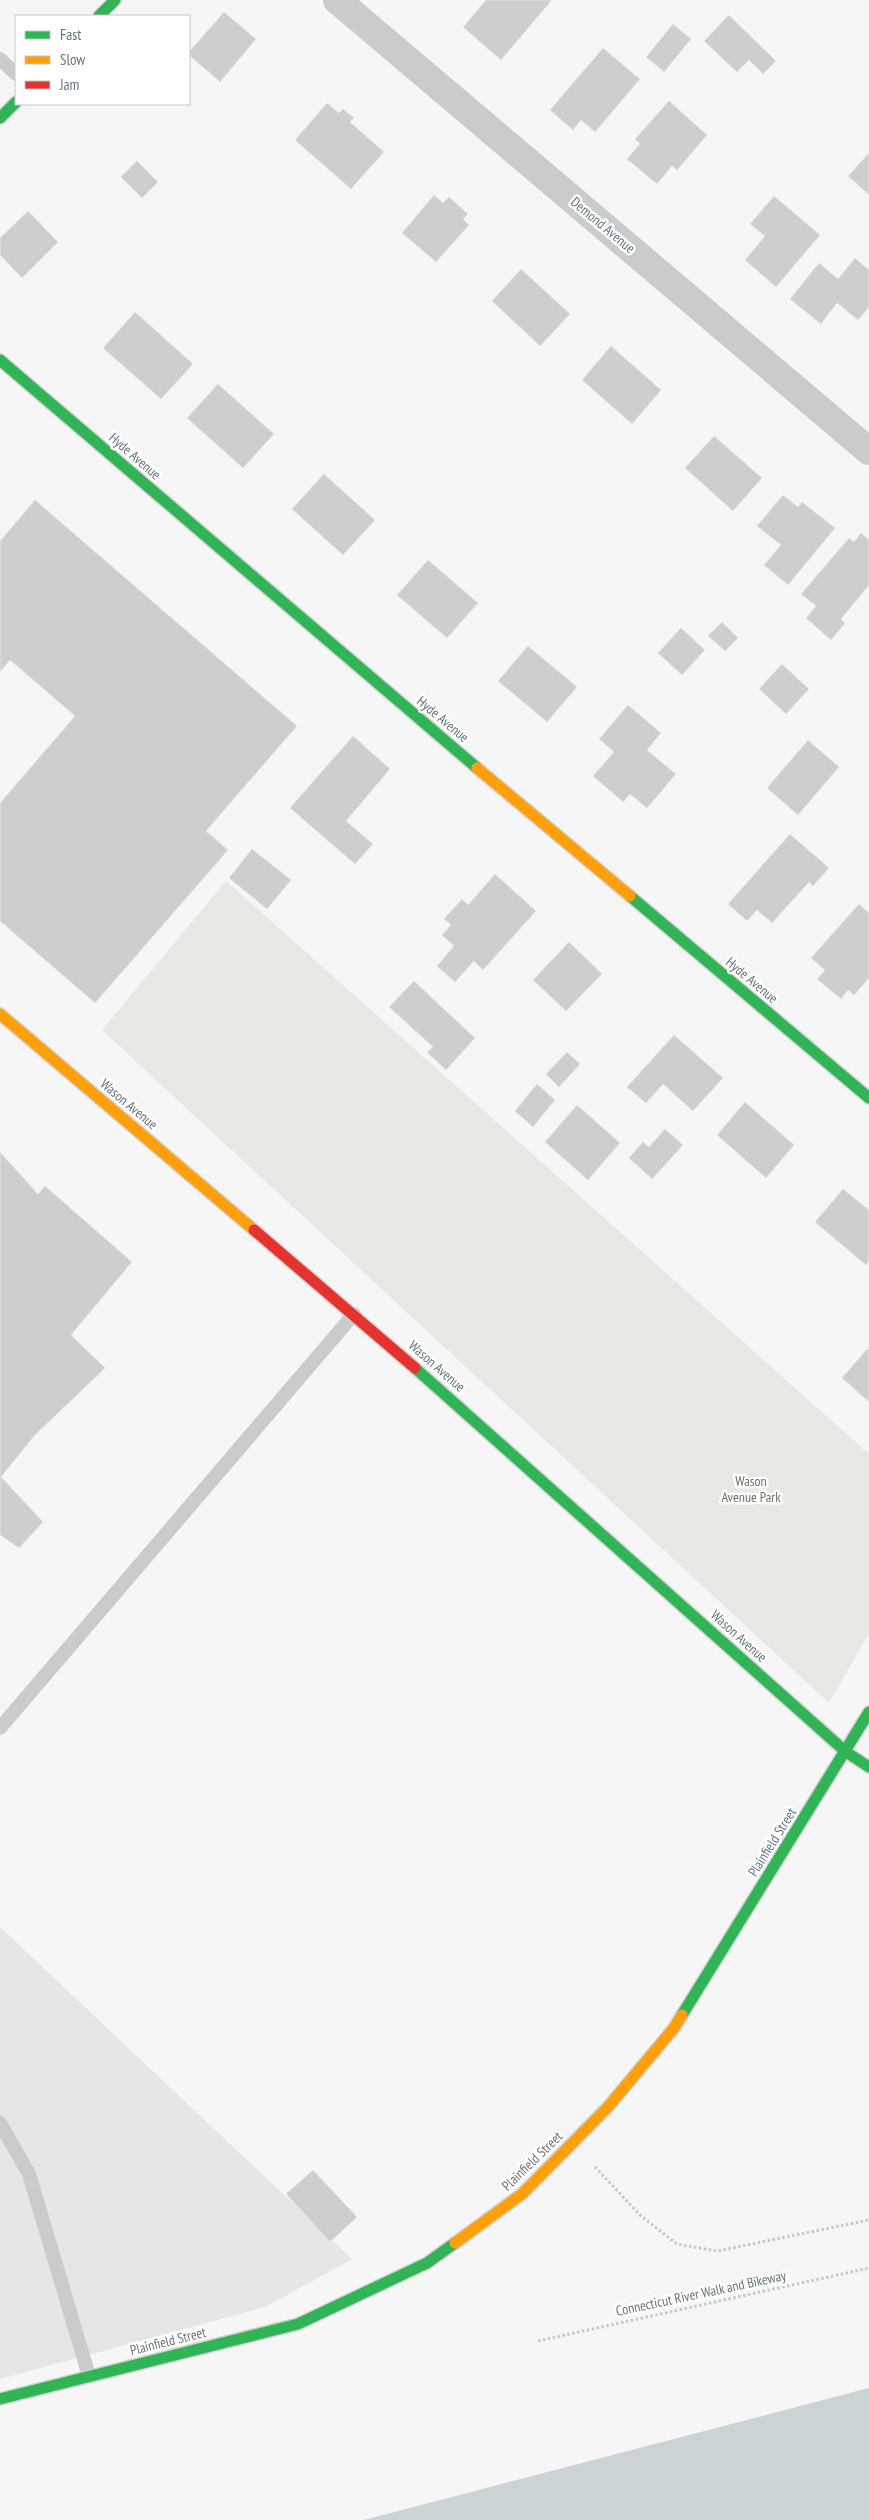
<svg xmlns="http://www.w3.org/2000/svg" width="869" height="2520" viewBox="0 0 869 2520" font-family="'PT Sans Narrow',sans-serif">
<style>
.built{fill:#e5e7e6}
.green{fill:#e6e8e3}
.water{fill:#cbd3d6}
.building{fill:#cdcecf;stroke:#e6e6e6}
.lines{fill:none;stroke-linecap:round;stroke-linejoin:round}
.fast-casing{stroke:#d2d3d4;stroke-width:14}
.slow-casing{stroke:#d2d3d4;stroke-width:14}
.jam-casing{stroke:#d2d3d4;stroke-width:14}
.path{stroke:#c7c8c9;stroke-width:3;stroke-dasharray:2.5 2.5;stroke-linecap:butt}
.lane{stroke:#c9cbcc;stroke-width:14}
.street{stroke:#c9cbcc;stroke-width:28}
.fast{stroke:#30b455;stroke-width:11}
.slow{stroke:#ff9f0a;stroke-width:11}
.jam{stroke:#e5322d;stroke-width:11}
.labels{text-anchor:middle;dominant-baseline:central;stroke-width:5;stroke-linejoin:round;paint-order:stroke}
.street-label{font-size:14px;fill:#65757d;stroke:#fff}
.park-label{font-size:14px;fill:#687664;stroke:#fff}
</style>
<rect width="100%" height="100%" fill="#f6f6f6"/>
<path class="built" d="M0,1927L352,2259L265,2307L0,2379Z"/>
<path class="green" d="M226,881L869,1454V1633L829,1703L102,1030Z"/>
<path class="water" d="M869,2388V2520H364Z"/>
<g class="building">
<path d="M486,0H552L501,60L463,27Z"/>
<path d="M224,12L256,39L220,82L189,55V52Z"/>
<path d="M729,15L776,61L763,74L749,60L737,72L704,41Z"/>
<path d="M673,24L691,39L664,72L646,57Z"/>
<path d="M603,48L640,79L595,132L581,120L573,130L550,110Z"/>
<path d="M669,101L707,135L677,170L672,166L657,184L627,159L640,144L635,139Z"/>
<path d="M327,103L339,113L343,109L354,118L350,122L384,152L351,189L295,140Z"/>
<path d="M869,153V195L848,176Z"/>
<path d="M137,161L158,182L142,198L121,177Z"/>
<path d="M434,195L443,203L449,197L468,214L463,219L469,225L436,262L402,233Z"/>
<path d="M774,196L820,235L776,287L745,260L765,236L750,224Z"/>
<path d="M28,211L58,242L22,278L0,255V238Z"/>
<path d="M855,258L869,270V307L858,320L837,303L821,324L790,299L819,263L838,279Z"/>
<path d="M521,269L570,314L540,346L492,301Z"/>
<path d="M135,312L193,364L161,399L103,348Z"/>
<path d="M611,346L661,390L632,424L582,380Z"/>
<path d="M218,384L274,434L243,468L187,418Z"/>
<path d="M714,436L762,478L733,511L685,468Z"/>
<path d="M324,474L375,520L343,555L292,509Z"/>
<path d="M783,495L798,507L802,502L835,528L788,585L764,565L781,545L757,526Z"/>
<path d="M35,500L297,726L206,831L228,850L95,1003L0,921V803L75,716L10,660L0,672V541Z"/>
<path d="M861,533L869,540V585L841,619L845,623L831,640L806,618L816,606L801,594L849,538L854,542Z"/>
<path d="M428,560L478,603L447,638L397,595Z"/>
<path d="M722,622L738,638L725,651L708,636Z"/>
<path d="M681,628L705,650L682,675L658,653Z"/>
<path d="M528,646L577,687L547,722L498,681Z"/>
<path d="M782,664L809,689L786,714L759,689Z"/>
<path d="M628,705L661,733L647,750L676,774L647,808L630,794L623,802L593,776L614,752L599,739Z"/>
<path d="M353,736L390,769L346,821L373,844L355,864L290,808Z"/>
<path d="M808,740L839,767L798,815L767,788Z"/>
<path d="M790,834L829,868L813,886L809,882L772,923L757,910L747,921L728,904Z"/>
<path d="M252,849L291,880L267,909L229,878Z"/>
<path d="M495,874L536,911L483,970L474,961L455,982L437,966L454,946L442,935L451,925L444,919L462,899L468,905Z"/>
<path d="M859,904L869,913V978L854,995L848,990L841,999L817,979L825,970L811,958Z"/>
<path d="M569,942L602,974L566,1011L533,980Z"/>
<path d="M414,981L475,1038L446,1070L427,1052L433,1047L389,1007Z"/>
<path d="M674,1035L723,1078L693,1111L663,1084L646,1103L627,1087Z"/>
<path d="M567,1052L580,1064L559,1087L546,1074Z"/>
<path d="M537,1084L555,1100L533,1127L515,1111Z"/>
<path d="M745,1102L794,1145L766,1178L717,1135Z"/>
<path d="M577,1105L620,1143L588,1180L545,1142Z"/>
<path d="M665,1129L683,1145L652,1179L629,1158L643,1142L649,1147Z"/>
<path d="M0,1152L38,1194L45,1186L132,1262L71,1335L105,1368L34,1436L1,1477L43,1522L19,1548L0,1535Z"/>
<path d="M843,1189L869,1210V1261L866,1265L815,1222Z"/>
<path d="M867,1349L869,1350V1402L842,1378Z"/>
<path d="M313,2170L357,2217L330,2242L286,2194Z"/>
</g>
<g class="lines">
<g class="fast-casing">
<g id="fast">
<path d="M99,16L115,0"/>
<path d="M0,118L16,102"/>
<path d="M0,360L477,768"/>
<path d="M630,896L869,1098"/>
<path d="M415,1368L846,1752L869,1767"/>
<path d="M682,2015L869,1712"/>
<path d="M0,2399L298,2324L427,2263L455,2243"/>
</g>
</g>
<g class="slow-casing">
<g id="slow">
<path d="M477,768L630,896"/>
<path d="M0,1014L254,1230"/>
<path d="M455,2243L522,2194L608,2107L674,2028L682,2015"/>
</g>
</g>
<g class="jam-casing">
<path id="jam" d="M254,1230L415,1368"/>
</g>
<g class="path">
<path d="M595,2167L641,2216L677,2244L717,2251L869,2220"/>
<path d="M538,2341L869,2268"/>
</g>
<g class="lane">
<path d="M0,59L16,74"/>
<path d="M0,1728L354,1314"/>
<path d="M0,2123L29,2174L89,2376"/>
</g>
<path class="street" d="M337,0L869,451"/>
<use href="#fast" class="fast"/>
<use href="#slow" class="slow"/>
<use href="#jam" class="jam"/>
</g>
<g class="labels">
<g class="street-label">
<text transform="translate(603 225) rotate(40)">Demond Avenue</text>
<text transform="translate(135 456) rotate(41)">Hyde Avenue</text>
<text transform="translate(443 719) rotate(40)">Hyde Avenue</text>
<text transform="translate(752 980) rotate(40)">Hyde Avenue</text>
<text transform="translate(129 1104) rotate(40)">Wason Avenue</text>
<text transform="translate(437 1366) rotate(41)">Wason Avenue</text>
<text transform="translate(739 1636) rotate(42)">Wason Avenue</text>
<text transform="translate(772 1842) rotate(-58)">Plainfield Street</text>
<text transform="translate(532 2161) rotate(-44)">Plainfield Street</text>
<text transform="translate(701 2293) rotate(-12)">Connecticut River Walk and Bikeway</text>
<text transform="translate(168 2341) rotate(-14)">Plainfield Street</text>
</g>
<g class="park-label">
<text x="751" y="1481">Wason<tspan x="751" dy="16">Avenue Park</tspan></text>
</g>
</g>
<rect x="15" y="15" width="175" height="90" fill="#ffffff" stroke="#c1c8cb"/>
<rect x="25" y="31" width="25" height="8" fill="#30b455" stroke="#c1c8cb"/>
<text x="60" y="40" font-size="15" fill="#65757d">Fast</text>
<rect x="25" y="56" width="25" height="8" fill="#ff9f0a" stroke="#c1c8cb"/>
<text x="60" y="65" font-size="15" fill="#65757d">Slow</text>
<rect x="25" y="81" width="25" height="8" fill="#e5322d" stroke="#c1c8cb"/>
<text x="60" y="90" font-size="15" fill="#65757d">Jam</text>
</svg>
